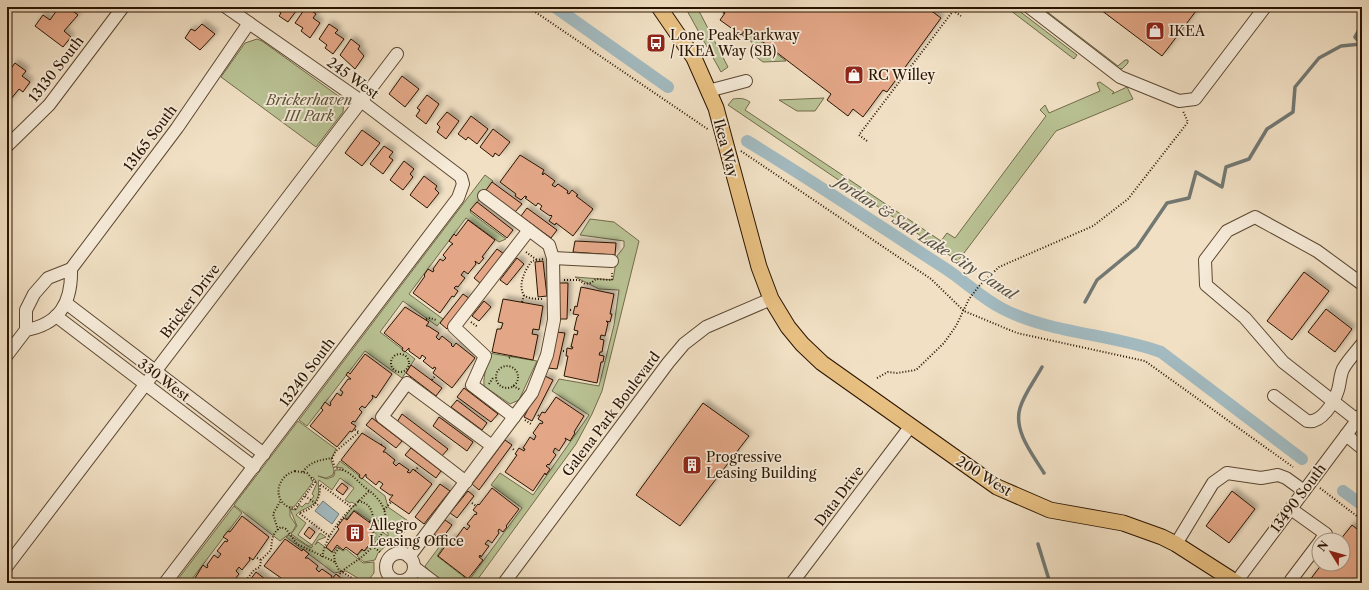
<svg xmlns="http://www.w3.org/2000/svg" width="1369" height="590" viewBox="0 0 1369 590" font-family="'Libre Caslon Text',serif">
<style>
.green{fill:#b9c294;stroke:#726b4a;fill-rule:evenodd}
.water{fill:#a2bac0;stroke:#727873}
.lines{fill:none;stroke-linecap:round;stroke-linejoin:round}
.stream{stroke:#727873;stroke-width:3.5}
.canal{stroke:#a2bac0;stroke-width:12}
.building{fill:#e3a787;stroke:#2a1400;filter:url(#shadow)}
.minor-casing{stroke:#5c4731;stroke-width:14}
.major-casing{stroke:#2a1400;stroke-width:17}
.path{stroke:#2a1400;stroke-width:2;stroke-dasharray:1 2;stroke-linecap:butt}
.minor{stroke:#f6ebd9;stroke-width:12}
.major{stroke:#e8c082;stroke-width:15}
.labels{text-anchor:middle;dominant-baseline:central;stroke-width:3.5;stroke-linejoin:round;paint-order:stroke}
.poi-label{font-size:14px;fill:#2a1400;stroke:#f6ebd9;text-anchor:start}
.street-label{font-size:14px;fill:#2a1400;stroke:#f6ebd9}
.park-label{font-size:14px;font-style:italic;fill:#5c5134;stroke:#f6ebd9}
.water-label{font-size:15px;font-style:italic;fill:#544e43;stroke:#f6ebd9}
</style>
<defs>
<filter id="shadow"><feDropShadow dx="3.5" dy="-3.5" stdDeviation="2" flood-color="#0004"/></filter>
</defs>
<rect width="100%" height="100%" fill="#f1e0c4"/>
<filter id="stains"><feTurbulence type="fractalNoise" baseFrequency=".005" numOctaves="4"/><feColorMatrix values="0 0 0 0 .2 0 0 0 0 .09 0 0 0 0 .02 0 0 0 .5 -.17"/></filter>
<radialGradient id="worn" r=".72"><stop offset=".6" stop-color="#630" stop-opacity="0"/><stop offset="1" stop-color="#630" stop-opacity=".3"/></radialGradient>
<g class="green">
<path d="M685,7H699V11L728,67L721,72Z"/>
<path d="M1006,7H1014L1077,55L1074,59Z"/>
<path d="M1036,7H1041L1118,66L1125,60H1128V63L1122,69L1117,68Z"/>
<path d="M746,30L786,61L763,62L755,56L761,49L742,35Z"/>
<path d="M257,39L262,41L344,100L343,112L316,147L221,77L245,43Z"/>
<path d="M1100,82L1114,92L1112,94L1127,87L1133,99L1056,131L958,261L728,105L733,99C740,98 744,98 750,102L745,110L941,241L947,233L955,238L1046,116L1040,110L1045,105L1049,113L1100,91L1097,83Z"/>
<path d="M824,98L815,111H797L779,100Z"/>
<path d="M485,175L493,181L470,212L506,239L499,242L466,218L409,294L443,319L437,326L403,301L380,332L415,359L402,378L365,351L307,426L299,420Z"/>
<path d="M590,219L614,222L639,241L602,391L592,414L576,444L475,583H467L522,508L491,485L500,473L533,495L589,415L552,391L559,379L599,386L614,325L619,290L599,289L575,277L613,280L617,256L624,247V241L580,235Z"/>
<path d="M489,353L537,361L519,400L510,404L484,386C483,374 488,365 489,353Z"/>
<path d="M298,421L336,449L331,460L334,470L333,475L326,478L318,476L327,479L334,476L335,470H343V468L336,467L340,461L385,496L388,507L411,523L399,539L389,543L388,537V544L378,553L375,560L364,562L357,556L362,550L365,551L374,539L371,536L377,528L388,536V533L354,510L347,519L345,517L354,505L357,506L352,502L350,503L345,500L354,488L340,478L332,490L319,480C317,484 320,490 318,496C315,508 303,507 296,515L306,523L298,535L312,545L320,533L326,537L318,540L315,545L318,542L333,553L337,547L343,551L346,549L363,563L374,562V573L366,583L346,571L334,573L286,537L289,535L311,548L313,546H308L291,534L297,526L290,509V516L296,525L293,531L280,541L234,505ZM313,477L317,483L312,494L314,496L308,504L306,503L302,507L299,505L296,510L290,509V507H294L313,482L311,479Z"/>
<path d="M234,506L242,513L189,583H175Z"/>
<path d="M446,538L448,540L437,556L468,580L466,583C442,583 440,585 425,566Z"/>
</g>
<path class="water" d="M323,501L339,514L332,524L315,511Z"/>
<g class="lines">
<g class="stream">
<path d="M1085,302L1097,280L1137,247L1167,203L1189,198L1196,172L1222,187L1226,167L1249,159L1267,129L1293,112L1295,87L1319,58L1341,46L1361,44L1355,37L1362,25"/>
<path d="M1042,367C1035,380 1024,394 1020,408C1013,431 1033,455 1044,473"/>
<path d="M1038,544L1050,583"/>
</g>
<g class="canal">
<path d="M555,7L668,87"/>
<path d="M747,141C813,181 878,225 943,267C964,280 981,298 1003,309C1049,333 1111,334 1161,352L1302,459"/>
<path d="M1343,491L1362,505"/>
</g>
</g>
<g class="building">
<path d="M59,7H67L78,15L64,31L71,37L63,47L35,26L43,15L50,20Z"/>
<path d="M273,7H299L288,22L279,16L281,13Z"/>
<path d="M306,7L316,14L313,18L320,23L310,38L301,31L303,28L295,23Z"/>
<path d="M718,7H926L941,18L887,92L883,90L863,117L853,109L848,116L827,100L831,94L746,29L741,35L720,20L725,13Z"/>
<path d="M1097,7H1199L1162,56Z"/>
<path d="M202,24L215,34L200,50L185,38L191,29L195,31Z"/>
<path d="M329,24L338,30L335,33L344,39L333,54L325,48L327,45L319,39Z"/>
<path d="M351,39L360,46L358,49L364,56L355,69L340,55Z"/>
<path d="M15,63L26,71L22,76L30,82L23,92L19,89L7,104V74Z"/>
<path d="M402,76L419,89L405,107L389,94Z"/>
<path d="M427,95L439,104L426,124L416,116L420,110L417,108Z"/>
<path d="M447,112L459,121L446,139L437,132L440,127L437,124Z"/>
<path d="M471,116L488,129L477,144L468,137L466,140L458,134Z"/>
<path d="M493,129L510,142L499,156L495,153L493,157L480,147Z"/>
<path d="M362,130L380,143L362,166L345,153Z"/>
<path d="M384,146L393,152L389,157L393,160L383,174L370,164Z"/>
<path d="M520,155L544,170L542,174L543,175L544,173L555,181L552,185L555,187L558,184L568,191L567,193L569,194L572,190L578,195L576,196L593,209L573,236L556,223L555,225L549,221L552,216L551,215L550,216L540,209L542,206L538,203L536,206L525,198L527,197L525,196L521,200L515,196L516,194L500,182Z"/>
<path d="M404,161L414,169L410,174L413,177L403,190L390,180Z"/>
<path d="M424,176L437,186L435,189L439,193L427,208L410,195Z"/>
<path d="M492,182L522,204L515,212L486,190Z"/>
<path d="M477,202L513,230L507,238L470,210Z"/>
<path d="M527,208L557,230L551,238L521,216Z"/>
<path d="M468,220L495,240L482,257L484,258L479,264L475,261L476,264L468,274L464,271L461,275L465,278L458,287L456,286L454,288L458,291L454,297L452,296L440,313L413,293L425,276L424,275L428,269L433,272L434,270L433,269L440,259L443,261L446,258L443,255L451,245L453,244L449,241L454,234L456,236Z"/>
<path d="M575,241L616,243L615,255L573,252Z"/>
<path d="M497,249L504,254L481,284L474,278Z"/>
<path d="M517,258L524,264L507,285L500,280Z"/>
<path d="M543,261L547,296L538,297L535,262Z"/>
<path d="M1304,272L1329,291L1292,340L1267,321Z"/>
<path d="M558,283H568L567,319H558Z"/>
<path d="M581,287L614,294L610,314H612L610,322L606,321L608,323L605,336L601,335L600,339L604,340L602,352H600L599,355L604,356L603,362H601L597,383L564,376L568,356H566L567,348L572,349L573,347H571L574,334L577,335L578,331L574,330L577,317L579,315L573,314L575,306L577,307Z"/>
<path d="M463,294L470,299L447,329L440,323Z"/>
<path d="M503,299L543,306L539,330L533,329L532,334L538,335L533,360L492,352L497,329H501L503,323L498,322Z"/>
<path d="M484,301L491,307L479,321L472,316Z"/>
<path d="M405,307L429,322L426,326H428L439,333L436,337L439,340L442,336L452,344L451,345L453,347L456,343L475,358L452,388L433,373L436,368L434,367L433,369L423,361L426,358L422,355L420,359L409,351V348L405,352L402,350L403,348L384,333Z"/>
<path d="M1326,309L1352,329L1335,352L1308,332Z"/>
<path d="M556,332L565,333L557,369L548,368Z"/>
<path d="M365,354L392,374L376,398L372,395L373,398L365,408L362,406L359,409L362,412L355,422L353,421L351,423L356,426L352,432L350,431L337,447L310,426L323,410L321,408L325,402L330,406L331,404L330,403L337,393L341,396L343,392L340,390L348,379H351L346,375L348,372L350,374Z"/>
<path d="M411,365L442,388L436,396L406,373Z"/>
<path d="M545,376L553,380L532,421L524,417Z"/>
<path d="M464,388L498,414L491,422L457,397Z"/>
<path d="M556,397L584,416L574,432L575,433L570,441L565,438L566,440L559,451L555,448L553,452L556,455L549,465L548,464L546,466L550,469L546,475L545,473L533,491L505,472L517,455L515,454L519,448L524,451L525,449L523,448L530,437L534,440L536,436L533,433L540,423L542,424L543,422L538,419L542,412L545,413Z"/>
<path d="M457,400L487,423L482,430L451,407Z"/>
<path d="M703,403L749,436L680,526L636,495Z"/>
<path d="M402,414L448,449L442,456L397,422Z"/>
<path d="M439,417L473,442L467,451L433,426Z"/>
<path d="M372,418L402,441L396,448L366,425Z"/>
<path d="M362,433L386,448L383,452H385L395,460L393,463L396,466L399,463L409,470L407,472L410,473L413,469L432,484L409,514L389,500L393,495H390L380,488L383,484L379,481L376,485L366,477V474L362,479L359,477L360,475L341,460Z"/>
<path d="M505,440L512,445L479,490L472,484Z"/>
<path d="M411,448L441,471L436,478L405,455Z"/>
<path d="M342,483L348,488L343,495L336,490Z"/>
<path d="M440,484L450,491L424,524L415,517Z"/>
<path d="M492,488L519,509L506,526L507,527L503,532L499,529L498,531L499,533L492,543L488,540L485,544L489,546L481,557L480,555L479,557L483,560L468,579L438,556L452,537L456,541L458,539L456,538L464,527L467,530L470,526L467,524L475,514L476,515L477,513L473,510L478,504L479,505Z"/>
<path d="M468,491L474,496L457,518L450,513Z"/>
<path d="M1232,491L1255,509L1229,543L1206,526Z"/>
<path d="M354,511L377,528L370,536L374,539L364,551L362,549L357,555L346,547L343,550L337,545L332,552L326,547L339,529L337,527L344,518L347,520Z"/>
<path d="M242,516L269,537L253,560L249,557L250,560L242,570L239,567L236,571L239,574L232,583H192L203,565L207,568L208,566L207,565L214,555L218,558L221,554L217,551L225,541L227,542L228,540L223,537L228,531L230,532Z"/>
<path d="M445,520L452,525L441,540L434,534Z"/>
<path d="M1352,525L1362,533V572L1354,583H1312L1309,581L1322,564H1343V540H1340Z"/>
<path d="M309,527L315,532L310,539L304,534Z"/>
<path d="M285,539L302,551L303,549L309,554L305,558H308L318,566L316,569L319,572L322,569L332,576L331,578L332,579L336,574L347,583H289V581L284,583L280,580L281,578L264,566Z"/>
<path d="M256,572L270,583H254L250,580Z"/>
</g>
<g class="lines">
<g class="minor-casing">
<g id="minor">
<path d="M1029,7L1120,77L1179,101L1195,99L1265,7"/>
<path d="M708,91L746,81"/>
<path d="M7,146L49,105L123,7"/>
<path d="M553,258L612,261"/>
<path d="M71,269L177,128L249,23"/>
<path d="M66,303L264,454"/>
<path d="M56,316L254,467"/>
<path d="M7,355L26,330V310L34,294L48,278L71,269C72,302 60,324 26,330"/>
<path d="M1274,396L1307,421C1321,424 1334,403 1338,390C1340,384 1340,375 1343,369C1348,360 1356,352 1362,344"/>
<path d="M514,417L472,385L485,356L454,327L529,230"/>
<path d="M1357,420L1283,362L1245,318L1206,285L1205,260L1227,231L1255,217L1317,251L1362,284"/>
<path d="M1346,435L1362,448"/>
<path d="M466,482L382,417L407,383L492,446"/>
<path d="M1291,509L1326,534L1321,540"/>
<path d="M1176,544L1213,483L1227,473L1261,478L1278,475L1286,478L1304,491"/>
<circle cx="400" cy="567" r="14"/>
<path d="M409,557L532,393L547,355L554,320L553,258L549,245L484,196"/>
<path d="M7,566L397,54"/>
<path d="M414,567L435,583"/>
<path d="M1236,582L1361,415"/>
<path d="M165,583L458,198L463,184L461,177L361,101L226,7"/>
<path d="M504,583L668,363L684,344L706,327L771,299"/>
<path d="M792,583L910,427"/>
<path d="M1291,583V580L1319,543"/>
</g>
</g>
<g class="major-casing">
<path id="major" d="M659,7L694,58L716,108L759,267L771,299L788,327L802,344L822,363L997,487L1050,510L1123,523L1162,537L1176,544L1237,583"/>
</g>
<g class="path">
<path d="M528,7L709,130"/>
<path d="M716,7L724,13"/>
<path d="M948,7L961,16"/>
<path d="M867,141L859,135L953,11"/>
<path d="M741,151L931,279L964,311L1017,333L1145,361L1293,467"/>
<path d="M526,252L537,260"/>
<path d="M543,259L532,261C526,268 517,285 524,295C527,299 538,299 543,299"/>
<path d="M564,280H579L585,284L591,283L596,279L612,280V273"/>
<path d="M522,302L524,295"/>
<path d="M570,310H573"/>
<path d="M426,319L430,318L436,320"/>
<path d="M471,322L478,327"/>
<path d="M563,351H566"/>
<circle cx="400" cy="363" r="9"/>
<path d="M509,358L512,356"/>
<circle cx="507" cy="377" r="11"/>
<path d="M877,378L888,372L897,373L916,370L944,343L956,326L969,299L979,286L999,267L1093,226L1128,199L1188,122L1183,111"/>
<path d="M432,380L435,376"/>
<path d="M489,384L493,378"/>
<path d="M513,386L521,390"/>
<path d="M538,415L539,416"/>
<path d="M525,420L531,424"/>
<path d="M381,445L383,443"/>
<path d="M513,449L515,451"/>
<path d="M332,458L335,468C351,470 356,481 367,489C396,510 388,534 364,555C356,562 345,567 338,576"/>
<path d="M295,471L307,473L315,482L295,509C272,505 274,477 295,471Z"/>
<path d="M415,471L418,467"/>
<path d="M303,472C310,461 321,460 332,458L336,451L359,432L354,429"/>
<path d="M1320,488L1362,520"/>
<path d="M305,496L318,505"/>
<path d="M358,501C368,503 371,507 373,517L376,519L398,525L408,531"/>
<path d="M472,503L476,506"/>
<path d="M384,510L391,502"/>
<path d="M369,522L376,519"/>
<path d="M278,530L273,514L281,500"/>
<path d="M329,536L299,513C314,509 321,500 320,484L351,507"/>
<path d="M446,537L450,540"/>
<path d="M370,544L380,552"/>
<path d="M322,557C328,528 349,511 369,491"/>
<path d="M257,558L261,560"/>
<path d="M335,562L334,555L339,548"/>
<path d="M244,583L254,570L260,567L261,560L271,550C272,539 272,533 281,527L286,529L297,544L335,562L339,570L360,583"/>
</g>
<use href="#minor" class="minor"/>
<use href="#major" class="major"/>
</g>
<defs>
<g id="shop-square" transform="scale(1)"><rect x="-9" y="-9" width="18" height="18" rx="4" fill="#8f2418" stroke="#f6ebd9"/><path d="M-5-2.5h2.3a2.7 3.5 0 0 1 5.4 0H5L5.5 6h-11ZM-1.5-2.5h3a1.5 2.3 0 0 0-3 0Z" fill="#fff"/></g>
<g id="bus-square" transform="scale(1)"><rect x="-9" y="-9" width="18" height="18" rx="4" fill="#8f2418" stroke="#f6ebd9"/><path d="M-5-6H5V4H4V6H2V4H-2V6H-4V4H-5ZM-3.5-4V0h7V-4ZM-3.5 1.2v1.5H-2V1.2ZM2 1.2v1.5H3.5V1.2Z" fill="#fff"/></g>
<g id="building-square" transform="scale(1)"><rect x="-9" y="-9" width="18" height="18" rx="4" fill="#8f2418" stroke="#f6ebd9"/><path d="M-4-6H4V6H1V3H-1V6H-4ZM-2.5-4.3h1.7v1.8h-1.7ZM.8-4.3h1.7v1.8H.8ZM-2.5-1h1.7V.8h-1.7ZM.8-1h1.7V.8H.8Z" fill="#fff"/></g>
</defs>
<g fill-rule="evenodd">
<use href="#shop-square" x="1155" y="31"/>
<use href="#bus-square" x="656" y="43"/>
<use href="#shop-square" x="854" y="75"/>
<use href="#building-square" x="692" y="465"/>
<use href="#building-square" x="355" y="533"/>
</g>
<g class="labels">
<g class="poi-label">
<text x="1169" y="31">IKEA</text>
<text x="670" y="35">Lone Peak Parkway<tspan x="670" dy="16">/ IKEA Way (SB)</tspan></text>
<text x="868" y="75">RC Willey</text>
<text x="706" y="457">Progressive<tspan x="706" dy="16">Leasing Building</tspan></text>
<text x="369" y="525">Allegro<tspan x="369" dy="16">Leasing Office</tspan></text>
</g>
<g class="street-label">
<text transform="translate(56 69) rotate(-52)">13130 South</text>
<text transform="translate(353 78) rotate(36)">245 West</text>
<text transform="translate(150 138) rotate(-53)">13165 South</text>
<text transform="translate(726 148) rotate(75)">Ikea Way</text>
<text transform="translate(190 301) rotate(-53)">Bricker Drive</text>
<text transform="translate(307 372) rotate(-53)">13240 South</text>
<text transform="translate(164 380) rotate(37)">330 West</text>
<text transform="translate(611 414) rotate(-53)">Galena Park Boulevard</text>
<text transform="translate(984 476) rotate(32)">200 West</text>
<text transform="translate(839 496) rotate(-53)">Data Drive</text>
<text transform="translate(1298 498) rotate(-53)">13490 South</text>
</g>
<g class="park-label">
<text x="309" y="100">Brickerhaven<tspan x="309" dy="16">III Park</tspan></text>
</g>
<g class="water-label">
<text transform="translate(926 238) rotate(33)">Jordan &amp; Salt Lake City Canal</text>
</g>
</g>
<rect width="1369" height="590" fill="none" stroke="#f1e0c4" stroke-width="24"/>
<rect x="8" y="8" width="1353" height="574" fill="none" stroke="#2a1400" stroke-width="2"/>
<rect x="12" y="12" width="1345" height="566" fill="none" stroke="#2a1400"/>
<g transform="translate(1331 552) rotate(307)"><circle r="19" fill="#f6ebd9" stroke="#a49582"/>
<path d="M0-3L7 15L0 10L-7 15Z" fill="#8f2418"/>
<text y="-6" font-size="11" font-weight="bold" text-anchor="middle" fill="#2a1400">N</text>
</g>
<rect width="100%" height="100%" filter="url(#stains)"/>
<rect width="100%" height="100%" fill="url(#worn)"/>
</svg>
